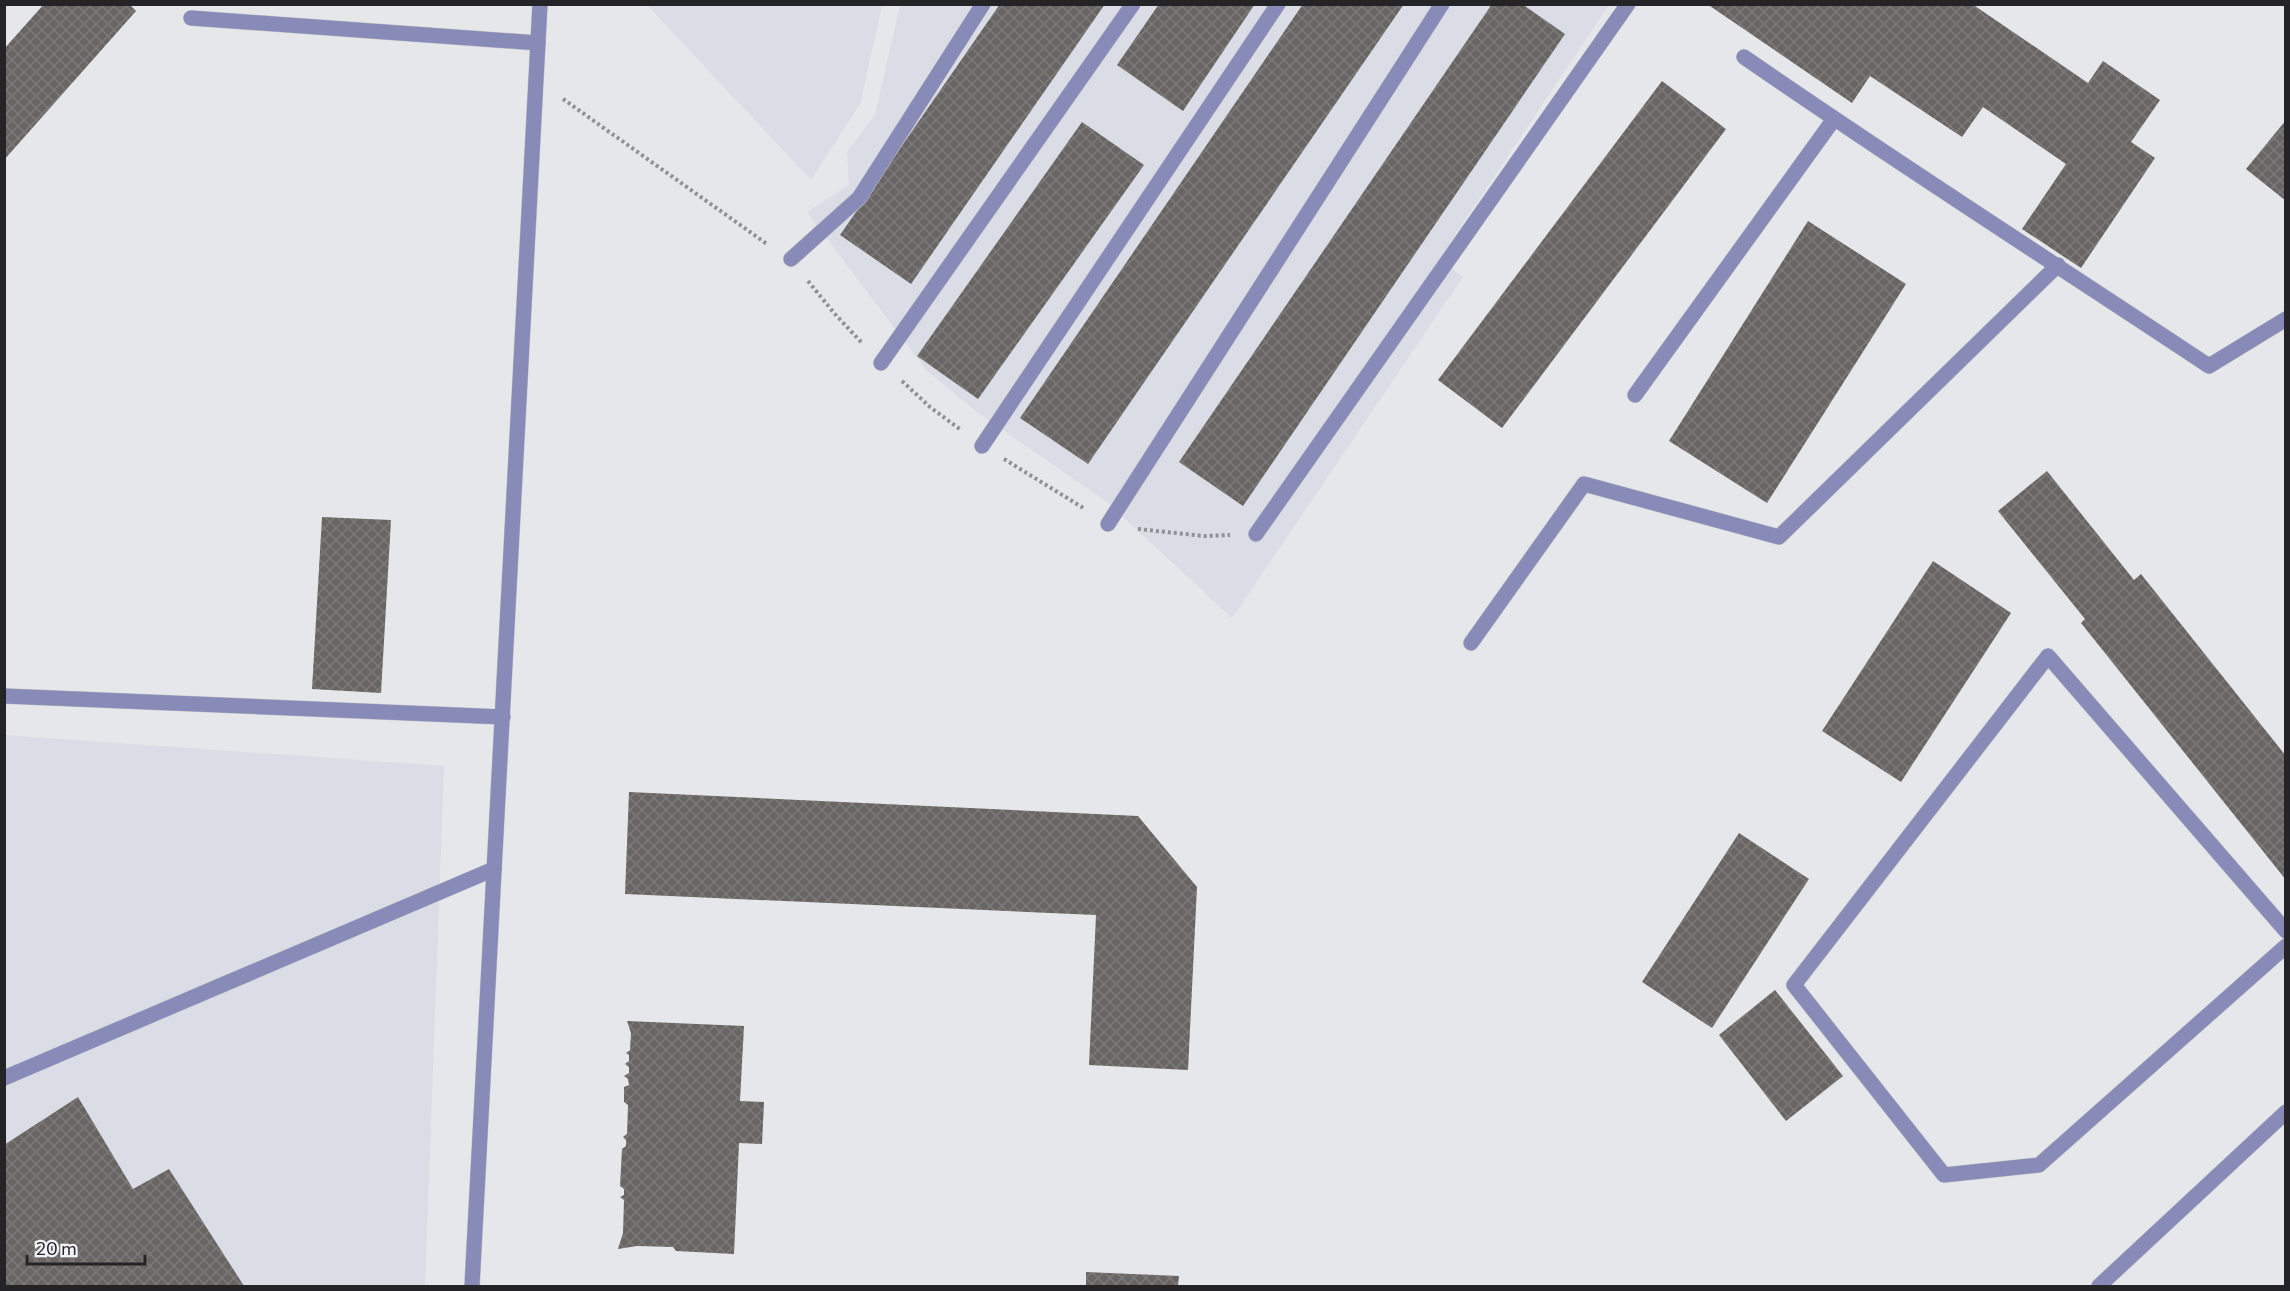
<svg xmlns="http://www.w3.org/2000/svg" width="2290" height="1291" viewBox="0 0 2290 1291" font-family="Commissioner,sans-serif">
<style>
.built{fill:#dadce6}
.building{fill:url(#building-cross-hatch)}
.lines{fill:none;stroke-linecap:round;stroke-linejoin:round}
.minor-casing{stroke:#c3c4c7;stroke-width:16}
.path{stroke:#919194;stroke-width:4;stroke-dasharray:3 3;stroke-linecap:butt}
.minor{stroke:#888bb8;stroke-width:15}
</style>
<defs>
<pattern id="building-cross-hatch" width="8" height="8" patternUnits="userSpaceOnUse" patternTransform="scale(1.5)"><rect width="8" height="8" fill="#686563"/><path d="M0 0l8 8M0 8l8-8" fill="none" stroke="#7d7b7a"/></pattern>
</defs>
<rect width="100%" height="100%" fill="#e6e7ea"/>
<g class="built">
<path d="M647,5H882L860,104L811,180Z"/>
<path d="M900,5H1609L1439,259L1463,277L1232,618L1107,502L977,412L926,370L807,212L849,185L847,152L875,115Z"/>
<path d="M4,735L444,766L425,1286H5Z"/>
</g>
<g class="building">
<path d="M44,4H129L136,11L4,160V49Z"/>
<path d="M1000,4H1105L911,284L840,235Z"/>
<path d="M1159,4H1255L1183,111L1117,65Z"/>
<path d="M1303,4H1404L1088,464L1020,418Z"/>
<path d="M1492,4H1522L1565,34L1243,506L1179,462Z"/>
<path d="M1707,4H1972L2088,83L2103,61L2160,100L2131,142L2155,158L2081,268L2022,229L2066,164L1983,107L1962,137L1870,76L1852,103Z"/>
<path d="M1662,81L1726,129L1502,428L1438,380Z"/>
<path d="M2286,120V201L2246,169Z"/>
<path d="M1082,122L1144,165L978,399L917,356Z"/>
<path d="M1808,221L1906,284L1767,503L1669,441Z"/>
<path d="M2047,471L2134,580L2141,574L2286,756V880L2081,623L2085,619L1998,511Z"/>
<path d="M322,517L391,520L381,693L312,689Z"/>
<path d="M1933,561L2011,613L1901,782L1822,731Z"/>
<path d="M629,792L1138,816L1197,887L1188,1070L1089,1065L1096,915L625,894Z"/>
<path d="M1739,833L1809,879L1712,1028L1642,982Z"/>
<path d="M1775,990L1843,1076L1786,1121L1719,1035Z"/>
<path d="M627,1021L744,1026L740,1101L764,1102L762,1144L739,1143L734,1254L676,1251L673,1247L637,1246L618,1249L623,1233L624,1200L620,1197L624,1195V1189L620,1186L622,1149L626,1146V1140L623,1137L627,1134L628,1105L624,1102V1087L629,1085L628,1079L624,1076L629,1073V1067L625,1064L629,1061V1055L626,1053L630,1050L631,1033Z"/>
<path d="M78,1097L133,1189L169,1169L244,1286H4V1145Z"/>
<path d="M1086,1272L1179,1276L1178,1286H1086Z"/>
</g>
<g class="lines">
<g class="minor-casing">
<g id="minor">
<path d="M191,18L538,43"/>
<path d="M1744,57C1897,163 2054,263 2209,366L2286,319"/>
<path d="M791,259L859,198L983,4"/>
<path d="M881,363L1133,4"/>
<path d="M1635,395L1834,119"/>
<path d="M982,446L1278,4"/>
<path d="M1108,524L1442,4"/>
<path d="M1256,534L1628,4"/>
<path d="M1471,643L1584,484L1779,537L2058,265"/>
<path d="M4,696L503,717"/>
<path d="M2286,931L2048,656L1794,985L1944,1175L2039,1165L2286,946"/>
<path d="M4,1078L494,869"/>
<path d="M472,1286L540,4"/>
<path d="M2099,1286L2286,1112"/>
</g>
</g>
<g class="path">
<path d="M563,99L767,244"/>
<path d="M808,281L834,313L862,343"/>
<path d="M902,381L930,407L961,430"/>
<path d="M1004,459L1085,509"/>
<path d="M1138,529L1204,536L1230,535"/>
</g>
<use href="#minor" class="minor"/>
</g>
<rect width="2290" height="1291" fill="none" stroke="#242426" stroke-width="12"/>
<path d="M27 1255v9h118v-9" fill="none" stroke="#242426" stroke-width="3"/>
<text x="36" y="1255" font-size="18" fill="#242426" stroke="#f4f4f8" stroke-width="4.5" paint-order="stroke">20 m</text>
</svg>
